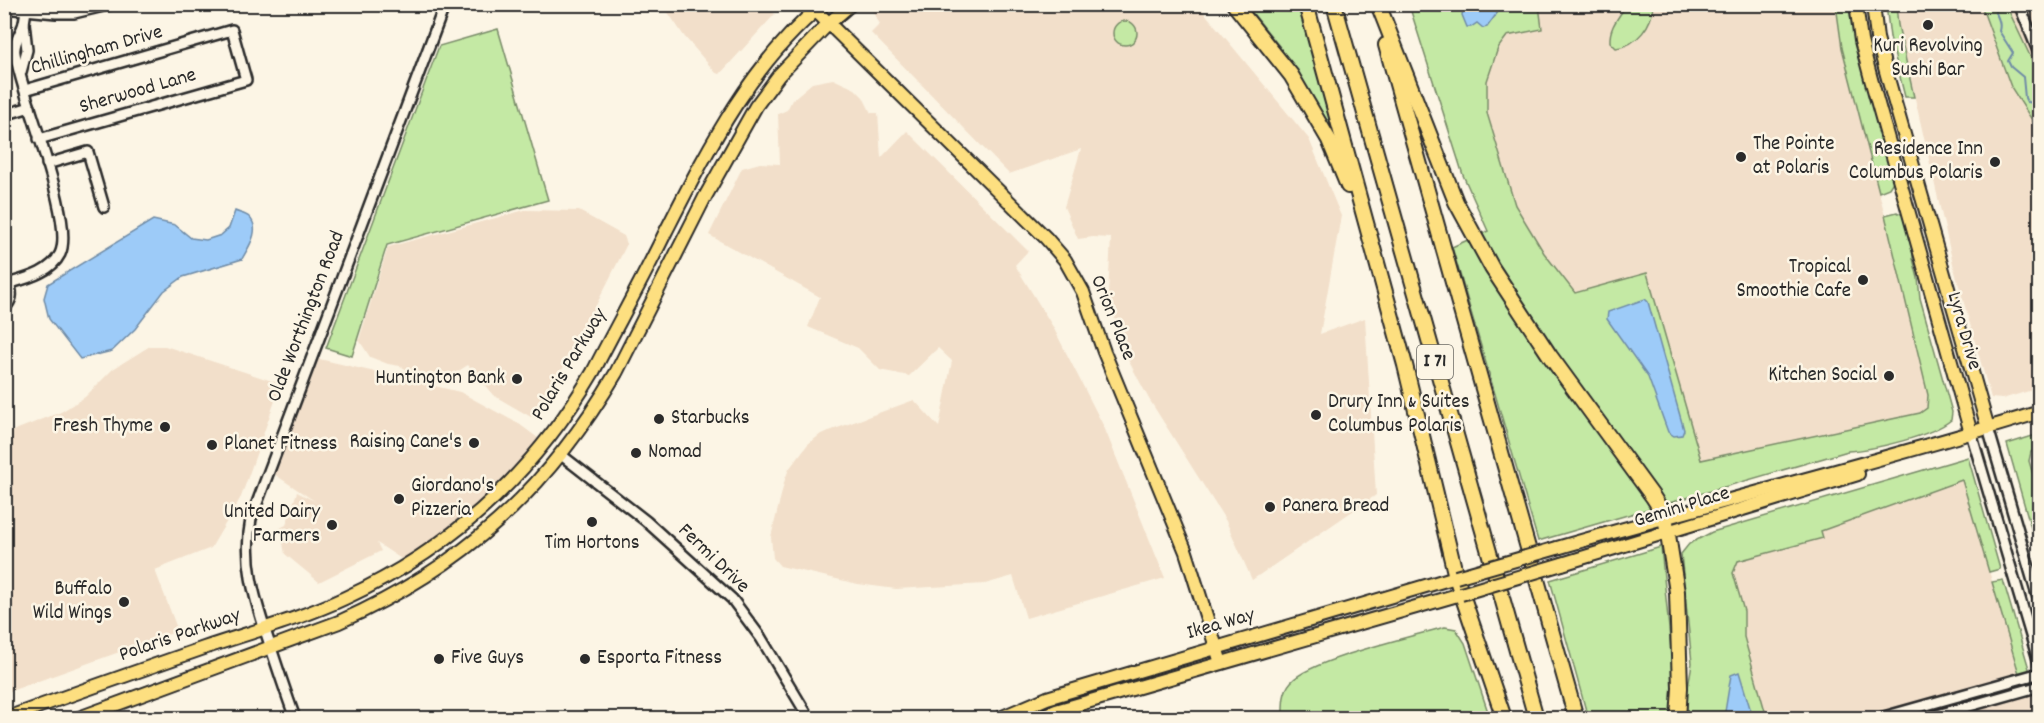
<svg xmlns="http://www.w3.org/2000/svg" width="2044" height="723" viewBox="0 0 2044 723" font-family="Dekko,sans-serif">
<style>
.built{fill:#f2dfca}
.green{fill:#c4e9a4;stroke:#788a68;stroke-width:1.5}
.water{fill:#9dcbf8;stroke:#6f8ba6;stroke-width:1.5}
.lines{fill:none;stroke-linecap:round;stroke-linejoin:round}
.stream{stroke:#6f8ba6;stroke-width:2}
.minor-casing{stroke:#2b2b2b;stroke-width:14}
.major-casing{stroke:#2b2b2b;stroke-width:16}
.highway-casing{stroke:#2b2b2b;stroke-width:18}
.minor{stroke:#fcf5e5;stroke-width:9}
.major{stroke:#fddf80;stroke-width:12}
.highway{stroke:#fddf80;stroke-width:14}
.major-bridge-casing{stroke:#2b2b2b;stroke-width:16;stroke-linecap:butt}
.major-bridge{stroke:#fddf80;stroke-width:12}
.poi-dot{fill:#2b2b2b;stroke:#fcf5e5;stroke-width:2}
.labels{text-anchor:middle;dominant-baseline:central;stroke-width:5;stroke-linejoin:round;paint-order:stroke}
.shield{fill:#fcf5e5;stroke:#6a6863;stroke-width:1.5}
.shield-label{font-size:20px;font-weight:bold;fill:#2b2b2b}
.poi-label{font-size:21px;fill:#2b2b2b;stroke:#fcf5e5;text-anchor:start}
.street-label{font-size:21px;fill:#2b2b2b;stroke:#fcf5e5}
</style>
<rect width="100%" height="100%" fill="#fcf5e5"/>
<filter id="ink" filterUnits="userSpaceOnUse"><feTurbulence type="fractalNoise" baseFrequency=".0167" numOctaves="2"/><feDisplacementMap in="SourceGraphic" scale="12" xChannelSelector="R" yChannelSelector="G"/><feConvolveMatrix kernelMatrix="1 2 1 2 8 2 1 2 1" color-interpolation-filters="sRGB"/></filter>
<g filter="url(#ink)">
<g class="built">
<path d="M663,5H765L775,14L720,74L716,73L684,36Z"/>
<path d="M880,5H1198L1309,139L1341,216L1320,334L1365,318L1376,495L1252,580L1226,521L1149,399L1125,354L1108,295L1111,238L1093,237L1078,239L1064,207L1081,149L1009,174L871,33L880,24L872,11Z"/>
<path d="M1539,5H1836L1842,48L1889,231L1928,395L1927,408L1920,413L1701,461L1647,273L1575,294L1544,253L1515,205L1487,113V81L1498,46L1507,36L1542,29Z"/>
<path d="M1896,5H1981L2011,87L2039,131V388L2002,399L1991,398L1954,268L1898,25Z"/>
<path d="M2008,5H2039V75L2012,20Z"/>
<path d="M833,79L855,89L863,97L871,113H878L881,158L907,131L1028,251L1015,265L1053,327L1104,427L1165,578L1026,618L1013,576L985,584L896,589L858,584L780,566L773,558L771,537L785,479L789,469L808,444L821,434L914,400L939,427L952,361L938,348L909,376L880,370L858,348L808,327L820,297L709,235L742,168L760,163L780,164L778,114L787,110L792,100L812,83Z"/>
<path d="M525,210L579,211L624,236L627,244L573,351L542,404L531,417L493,395L468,365L441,382L418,376L400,366L388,364L370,357L359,340L388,247Z"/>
<path d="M150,346H165L281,384L241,497L211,548L155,570L178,631L5,693V434L61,412L85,397L113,369Z"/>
<path d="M311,357L460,392L519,424L546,444L522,471L409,564L377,543L381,551L319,582L285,554L280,528L286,525L297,492L316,502L268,470Z"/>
<path d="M1962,479L2020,676L2039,668V718H1766L1744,637V611L1733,573L1738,561L1823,538L1821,531Z"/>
</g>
<g class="green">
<path d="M1627,4L1653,5C1653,24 1637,46 1616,48L1610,42C1609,27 1619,17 1627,4Z"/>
<path d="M1246,5H1299L1334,133L1279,46Z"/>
<path d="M1409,5H1539L1542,29L1507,36L1498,48L1487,81V113L1515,205L1544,253L1575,293L1647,273L1701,460L1920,413L1927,408L1928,395L1885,215L1897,212L1903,215L1912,240L1913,259L1918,278L1920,298L1952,412L1951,420C1932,436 1873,450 1848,451L1538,541L1452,247L1488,231L1463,175Z"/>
<path d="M1836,5H1851L1894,180L1889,188L1879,192L1842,48Z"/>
<path d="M1886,5H1896L1898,25L1914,97H1905L1890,37Z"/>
<path d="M1981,5H2006L2039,75V131L2011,87Z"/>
<circle cx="1125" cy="33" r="12"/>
<path d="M498,29L548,200L387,245L352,356L326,348L439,46Z"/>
<path d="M2039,434V447L2031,452L2029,461L2039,495V556L2007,444Z"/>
<path d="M1968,457L2000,569L1989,572L1962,480L1821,531L1823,538L1738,561L1733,573L1744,611V637L1767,718H1687V694L1692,663L1681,554L1689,544L1712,532Z"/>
<path d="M1661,547L1673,670V718H1588L1550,580Z"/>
<path d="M2003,580L2030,672L2020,677L1992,582Z"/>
<path d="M1445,627L1456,629L1465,643L1490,718H1283C1283,706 1282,692 1291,682C1310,660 1413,636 1445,627Z"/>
</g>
<g class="water">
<path d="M1464,5V4L1503,5L1487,27L1483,28L1477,23L1471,27H1467L1462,15Z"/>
<path d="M235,211C239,213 246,214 249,217C262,229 248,248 242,259L183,277L164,291L135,329L112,351L80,359L49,319L44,298L48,284L153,220L175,225L191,238L206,240L221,235L229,228Z"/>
<path d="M1645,299L1648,302L1684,430L1682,435L1674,436L1668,432L1648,377L1607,319L1608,312Z"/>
<path d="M1739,672L1753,718H1724L1731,675Z"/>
</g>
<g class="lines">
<path class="stream" d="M1993,4C1995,15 2002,20 1999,31L2013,53L2008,61L2011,67L2023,77L2025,98L2027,102L2035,103L2040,110"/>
<g class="minor-casing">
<g id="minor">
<path d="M54,4H74"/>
<path d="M2019,4L2040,56"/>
<path d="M4,8L56,13H74L112,4"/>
<path d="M21,72L27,50L24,23"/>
<path d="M25,90L232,30L246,80L39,139"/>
<path d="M4,115L30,107"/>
<path d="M47,164L88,152L104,207"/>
<path d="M4,285C23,279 50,274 60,254C76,221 21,96 15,53C13,43 21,33 24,23C25,17 26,10 27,4"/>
<path d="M4,309C12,300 13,295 9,283"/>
<path d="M1988,428L2040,605"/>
<path d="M1971,433L2040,666"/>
<path d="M560,454L646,521L732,599L761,638L809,718"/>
<path d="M295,718C285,691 276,663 267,636C254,597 243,560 251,519L445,4"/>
<path d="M1880,718L2040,673"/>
<path d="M1927,718L2040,686"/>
</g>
</g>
<g class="major-casing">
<g id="major">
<path d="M809,4L1046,238L1065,260L1083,292L1104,352L1186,552L1221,663"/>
<path d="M1856,4L1861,41L1871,79L1971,433"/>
<path d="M1873,4L1877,38L1887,75L1988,428"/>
<path d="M1557,548C1718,501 1880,462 2040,412"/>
<path d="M1562,564L1858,474"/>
<path d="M7,718C72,694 138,671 204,648C251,632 300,619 345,598C452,549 533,474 593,372C617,325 643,279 666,231C708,149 750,64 823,4"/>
<path d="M79,718L339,622C463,567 547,490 616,373L705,197L756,106L779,75L828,24L851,4"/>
<path d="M1000,718L1047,698L1456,577"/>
<path d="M1038,718L1056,711L1461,594"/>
</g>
</g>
<g class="highway-casing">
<g id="highway">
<path d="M1234,4L1291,75L1329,140L1348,186"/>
<path d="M1306,4L1405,365L1456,577L1504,718"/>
<path d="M1334,4L1536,718"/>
<path d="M1378,4L1456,202L1492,268L1550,356L1653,497L1665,516L1677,592L1680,688L1678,718"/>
<path d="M1386,45L1576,718"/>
</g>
</g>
<use href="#minor" class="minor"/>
<use href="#major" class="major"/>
<use href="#highway" class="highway"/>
<g class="major-bridge-casing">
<g id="major-bridge">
<path d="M1456,577L1557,548"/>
<path d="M1461,594L1562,564"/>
</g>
</g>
<use href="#major-bridge" class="major-bridge"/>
</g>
</g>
<g class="poi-dot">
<circle cx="1928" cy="25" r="6"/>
<circle cx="1741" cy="157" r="6"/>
<circle cx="1995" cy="162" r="6"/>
<circle cx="1863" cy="280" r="6"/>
<circle cx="1889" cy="376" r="6"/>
<circle cx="517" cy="379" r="6"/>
<circle cx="1316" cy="415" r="6"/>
<circle cx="659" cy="419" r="6"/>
<circle cx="165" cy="427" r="6"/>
<circle cx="474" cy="443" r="6"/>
<circle cx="212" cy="445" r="6"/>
<circle cx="636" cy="453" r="6"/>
<circle cx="399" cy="499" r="6"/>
<circle cx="1270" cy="507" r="6"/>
<circle cx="592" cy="522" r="6"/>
<circle cx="332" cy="525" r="6"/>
<circle cx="124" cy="602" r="6"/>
<circle cx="439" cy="659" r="6"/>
<circle cx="585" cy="659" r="6"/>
</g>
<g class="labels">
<rect class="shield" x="1417" y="345" width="36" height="34" rx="4.5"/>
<g class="shield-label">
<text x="1435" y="362">I 71</text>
</g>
<g class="poi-label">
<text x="1928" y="47" text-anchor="middle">Kuri Revolving<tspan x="1928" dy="24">Sushi Bar</tspan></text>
<text x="1753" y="145">The Pointe<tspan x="1753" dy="24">at Polaris</tspan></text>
<text x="1983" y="150" text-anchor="end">Residence Inn<tspan x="1983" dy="24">Columbus Polaris</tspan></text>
<text x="1851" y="268" text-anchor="end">Tropical<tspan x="1851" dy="24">Smoothie Cafe</tspan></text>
<text x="1877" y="376" text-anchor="end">Kitchen Social</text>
<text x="505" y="379" text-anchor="end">Huntington Bank</text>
<text x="1328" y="403">Drury Inn &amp; Suites<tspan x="1328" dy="24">Columbus Polaris</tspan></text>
<text x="671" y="419">Starbucks</text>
<text x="153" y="427" text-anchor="end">Fresh Thyme</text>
<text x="462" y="443" text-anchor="end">Raising Cane's</text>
<text x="224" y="445">Planet Fitness</text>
<text x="648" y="453">Nomad</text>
<text x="411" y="487">Giordano's<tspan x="411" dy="24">Pizzeria</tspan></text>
<text x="1282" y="507">Panera Bread</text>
<text x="320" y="513" text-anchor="end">United Dairy<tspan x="320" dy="24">Farmers</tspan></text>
<text x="592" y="544" text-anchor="middle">Tim Hortons</text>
<text x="112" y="590" text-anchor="end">Buffalo<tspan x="112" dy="24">Wild Wings</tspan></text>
<text x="451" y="659">Five Guys</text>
<text x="597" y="659">Esporta Fitness</text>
</g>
<g class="street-label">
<text transform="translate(97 51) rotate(-16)">Chillingham Drive</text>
<text transform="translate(138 92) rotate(-16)">Sherwood Lane</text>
<text transform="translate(307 317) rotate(-69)">Olde Worthington Road</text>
<text transform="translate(1112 318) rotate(68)">Orion Place</text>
<text transform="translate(1963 331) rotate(74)">Lyra Drive</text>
<text transform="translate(570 365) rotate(-59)">Polaris Parkway</text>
<text transform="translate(1682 508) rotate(-17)">Gemini Place</text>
<text transform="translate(713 559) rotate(44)">Fermi Drive</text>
<text transform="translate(1221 625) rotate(-16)">Ikea Way</text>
<text transform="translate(180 636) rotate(-19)">Polaris Parkway</text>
</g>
</g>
<rect width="2044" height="723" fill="none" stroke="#fcf5e5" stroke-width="24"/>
<rect x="12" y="12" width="2020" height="699" fill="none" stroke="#2b2b2b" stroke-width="2" filter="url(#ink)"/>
</svg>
